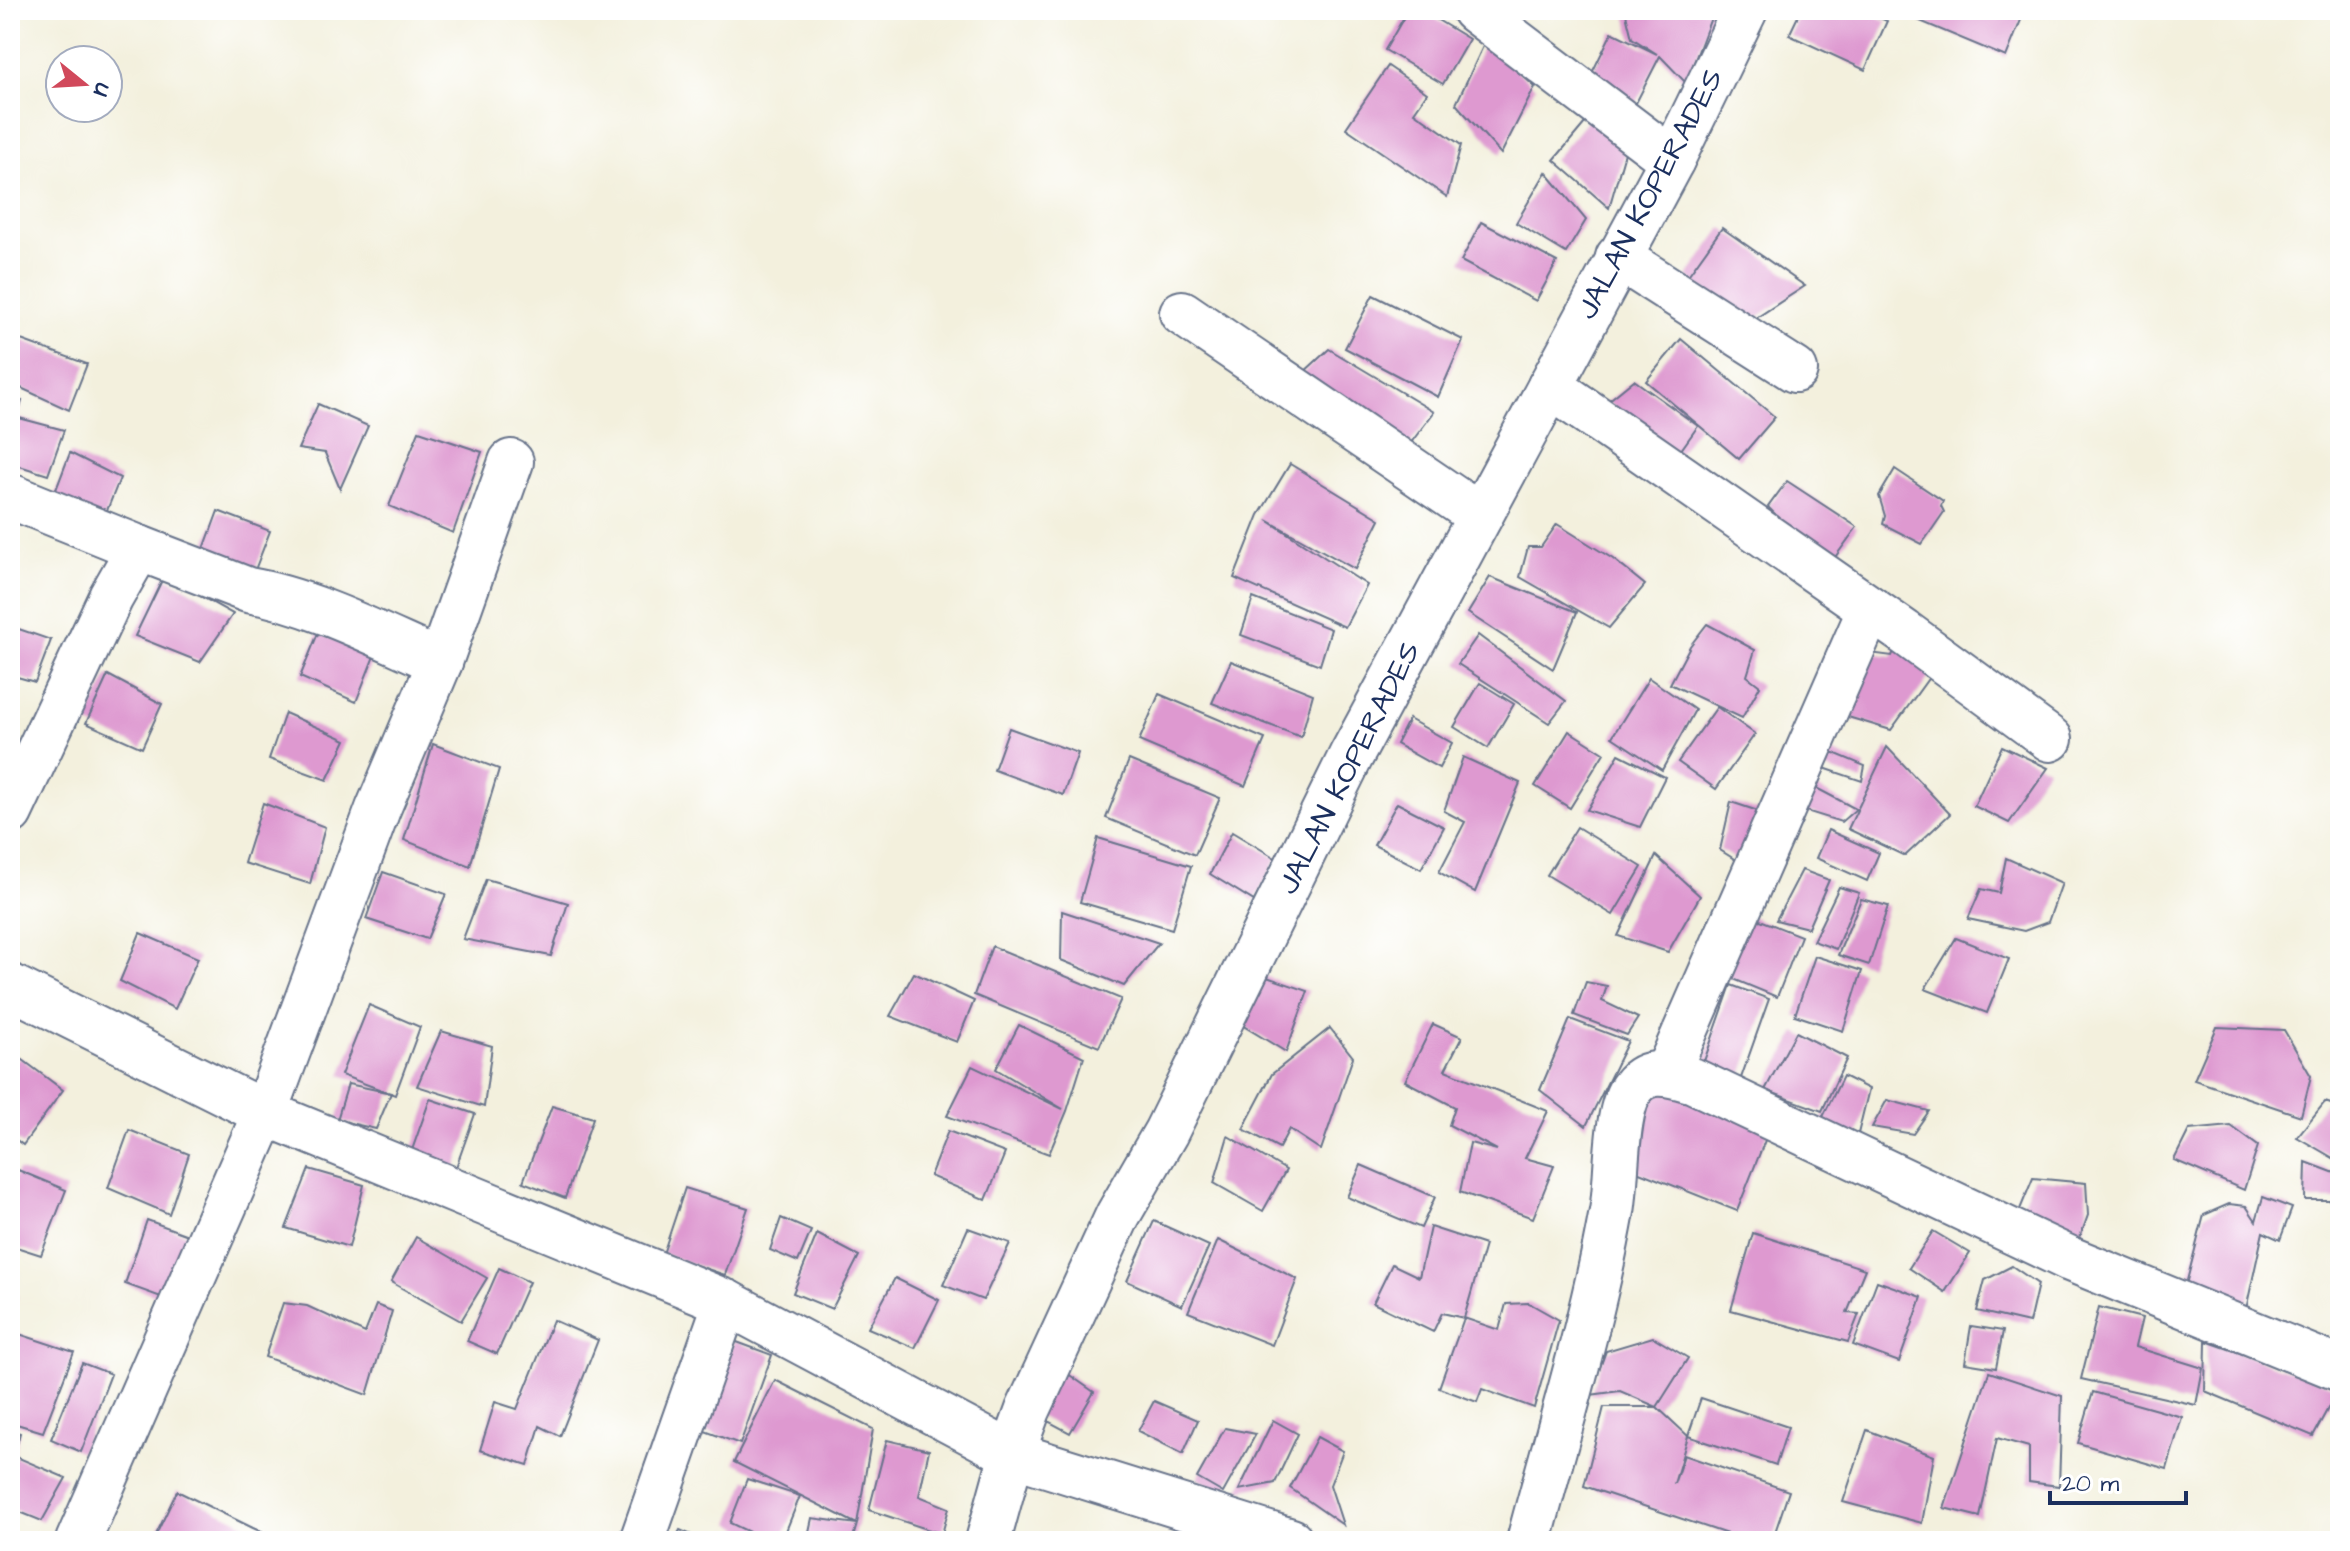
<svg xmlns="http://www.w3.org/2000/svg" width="2350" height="1551" viewBox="0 0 2350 1551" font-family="'Architects Daughter',sans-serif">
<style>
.building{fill:#de99d0}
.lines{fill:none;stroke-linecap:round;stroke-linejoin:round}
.minor-casing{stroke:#67738a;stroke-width:48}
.minor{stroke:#fff;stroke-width:44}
.labels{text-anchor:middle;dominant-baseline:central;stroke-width:7;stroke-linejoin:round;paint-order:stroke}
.street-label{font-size:30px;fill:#1b2f5e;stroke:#fff}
</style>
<rect width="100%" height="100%" fill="#fff"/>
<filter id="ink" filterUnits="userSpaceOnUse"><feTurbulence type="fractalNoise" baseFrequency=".0125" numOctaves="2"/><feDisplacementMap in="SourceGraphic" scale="16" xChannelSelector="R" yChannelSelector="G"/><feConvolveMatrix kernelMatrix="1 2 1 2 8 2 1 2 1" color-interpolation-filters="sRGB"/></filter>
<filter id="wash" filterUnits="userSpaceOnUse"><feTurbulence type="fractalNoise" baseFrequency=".006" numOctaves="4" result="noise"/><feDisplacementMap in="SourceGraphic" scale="32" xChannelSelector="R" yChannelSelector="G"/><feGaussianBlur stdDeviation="1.8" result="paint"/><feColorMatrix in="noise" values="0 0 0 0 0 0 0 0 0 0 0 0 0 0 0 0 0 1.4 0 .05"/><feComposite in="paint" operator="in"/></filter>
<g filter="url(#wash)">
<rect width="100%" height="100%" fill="#f3f0dd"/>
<g id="blocks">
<g class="building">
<path d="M1408,10H1421L1469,39L1443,84L1385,50Z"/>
<path d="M1509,10H1527L1521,19Z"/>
<path d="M1625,10H1714L1686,83L1660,56L1635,105L1588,81L1612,32L1657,54L1632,38Z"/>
<path d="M1801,10H1862L1887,21L1865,70L1789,35Z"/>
<path d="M1911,10H2025L2006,57L1908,16Z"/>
<path d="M1485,42L1535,87L1501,154L1456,104Z"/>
<path d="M1388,66L1427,93L1414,112L1461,145L1447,197L1346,128Z"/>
<path d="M1590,117L1626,149L1609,208L1554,160Z"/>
<path d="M1546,172L1586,220L1566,253L1516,223Z"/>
<path d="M1481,222L1557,262L1536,301L1461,261Z"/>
<path d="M1722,228L1805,286L1750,322L1687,277Z"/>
<path d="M1373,295L1463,340L1438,397L1345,348Z"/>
<path d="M10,336L87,364L69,410L10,383Z"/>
<path d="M1681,339L1775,417L1739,459L1646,381Z"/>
<path d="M1329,349L1434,412L1398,460L1289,386Z"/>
<path d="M1634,380L1698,426L1678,454L1607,402Z"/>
<path d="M10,398L22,401L15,426L19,418L64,430L48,475L10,463Z"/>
<path d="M318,404L368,426L340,489L325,453L298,449Z"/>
<path d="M419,431L482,452L453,533L389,506Z"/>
<path d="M70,453L120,478L102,523L51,503Z"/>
<path d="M1290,464L1380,519L1355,569L1267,520L1367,585L1345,627L1234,578L1259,515Z"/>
<path d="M1895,469L1943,501L1941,506L1944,512L1922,544L1883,524L1885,516L1879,496Z"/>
<path d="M1787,481L1857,527L1825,571L1767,533L1775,514L1768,507Z"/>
<path d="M218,511L270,531L248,588L197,568Z"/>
<path d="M1557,524L1613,559L1645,585L1609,628L1520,577L1528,547H1541Z"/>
<path d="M164,576L233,614L200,662L135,636Z"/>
<path d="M1490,577L1577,612L1553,669L1468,613Z"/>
<path d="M1253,598L1331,629L1320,665L1241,635Z"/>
<path d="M1707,624L1755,650L1747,676L1760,686L1742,718L1670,684L1690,646Z"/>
<path d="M10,626L51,640L35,682L10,675Z"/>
<path d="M1903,632L1935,669L1891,730L1848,717L1863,652L1892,656Z"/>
<path d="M318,633L374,656L356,702L300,677Z"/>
<path d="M1478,635L1566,701L1549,723L1458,664Z"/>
<path d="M1231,661L1313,694L1301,737L1212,703Z"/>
<path d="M108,675L162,704L142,748L86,723Z"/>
<path d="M1649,678L1695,710L1662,770L1612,737Z"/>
<path d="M1480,683L1514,704L1488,748L1454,727Z"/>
<path d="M1159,694L1265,739L1245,786L1139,741Z"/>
<path d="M1717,707L1755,734L1716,789L1678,762Z"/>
<path d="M285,713L346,740L327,780L269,759Z"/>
<path d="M1409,719L1452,743L1439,768L1396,744Z"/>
<path d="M1009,728L1078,753L1063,795L994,770Z"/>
<path d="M1569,731L1604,753L1570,808L1535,786Z"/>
<path d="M433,744L499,769L470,866L404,840Z"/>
<path d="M2002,746L2048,768L2009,823L1974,806Z"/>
<path d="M1887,747L1950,814L1905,856L1848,829Z"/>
<path d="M1822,748L1865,766L1862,781L1809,763Z"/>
<path d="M1619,754L1665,777L1640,827L1587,810Z"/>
<path d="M1463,757L1520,783L1475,892L1439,872L1465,822L1444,811Z"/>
<path d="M1129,760L1220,798L1195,855L1106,818Z"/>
<path d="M1803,781L1856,809L1841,822L1790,806Z"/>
<path d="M1731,802L1770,815L1755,872L1720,850Z"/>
<path d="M263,803L325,827L310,884L244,863Z"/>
<path d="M1397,803L1444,827L1421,869L1374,845Z"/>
<path d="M1577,827L1642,867L1613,915L1547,875Z"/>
<path d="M1828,830L1879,853L1867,881L1816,858Z"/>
<path d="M1232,832L1277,859L1254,901L1210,874Z"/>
<path d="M1098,838L1191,866L1172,929L1080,902Z"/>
<path d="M1656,856L1700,896L1668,952L1618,936Z"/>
<path d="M2006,858L2062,883L2048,922L2024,931L1968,919L1981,889L1999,893Z"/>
<path d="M1802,870L1829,880L1808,928L1776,920Z"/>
<path d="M383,872L446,894L427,939L366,919Z"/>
<path d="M486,879L568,903L551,956L463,939Z"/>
<path d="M1839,887L1859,893L1836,949L1813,941Z"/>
<path d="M1861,899L1888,906L1869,965L1838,955Z"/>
<path d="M1062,911L1159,943L1124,986L1061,960Z"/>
<path d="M1750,916L1801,936L1777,997L1726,976Z"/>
<path d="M140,933L198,958L175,1009L120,981Z"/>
<path d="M1956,938L2009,959L1987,1013L1925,989Z"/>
<path d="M992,946L1121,999L1099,1047L974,995Z"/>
<path d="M1815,956L1862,971L1843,1031L1795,1015Z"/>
<path d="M914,973L974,1001L957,1042L890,1016Z"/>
<path d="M1258,974L1308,991L1286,1052L1237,1022Z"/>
<path d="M1586,982L1607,986L1602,1001L1638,1018L1627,1035L1574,1015Z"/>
<path d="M1731,985L1769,999L1735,1095L1697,1081Z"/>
<path d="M369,1005L420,1027L395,1095L341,1075Z"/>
<path d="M1570,1019L1628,1041L1586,1126L1540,1090Z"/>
<path d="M1433,1024L1462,1037L1445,1070L1548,1111L1525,1158L1554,1166L1533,1218L1460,1192L1470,1143L1497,1150L1449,1125L1455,1107L1405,1081Z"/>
<path d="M1019,1025L1084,1057L1067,1111L1049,1154L947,1116L972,1066L1063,1109L996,1069Z"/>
<path d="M2217,1027L2284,1030L2311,1076L2301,1116L2194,1080Z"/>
<path d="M1330,1028L1353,1057L1321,1150L1289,1129L1279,1148L1243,1129L1272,1074Z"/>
<path d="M441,1031L492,1046L484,1107L417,1086Z"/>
<path d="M1796,1032L1847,1058L1822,1111L1765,1090Z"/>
<path d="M19,1057L63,1090L23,1145L10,1135V1068Z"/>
<path d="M1843,1076L1869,1089L1856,1142L1817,1129Z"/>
<path d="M348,1084L391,1093L376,1129L337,1120Z"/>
<path d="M1654,1086L1769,1130L1737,1211L1619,1164Z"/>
<path d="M430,1099L475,1114L455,1170L411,1153Z"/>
<path d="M1887,1100L1929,1111L1913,1134L1872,1127Z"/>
<path d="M2325,1102L2340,1107V1162L2297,1137Z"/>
<path d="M552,1106L593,1118L565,1198L523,1182Z"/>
<path d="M2231,1126L2258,1146L2244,1190L2174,1160L2189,1130Z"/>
<path d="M129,1130L189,1154L169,1214L108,1188Z"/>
<path d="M948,1131L1005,1153L986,1200L930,1176Z"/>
<path d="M1228,1136L1286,1170L1263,1211L1214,1183Z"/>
<path d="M2306,1162L2340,1175V1200H2305Z"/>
<path d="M1361,1165L1435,1197L1421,1228L1347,1197Z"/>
<path d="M309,1169L364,1185L349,1247L286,1228Z"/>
<path d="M18,1170L66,1190L41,1255L10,1245V1188Z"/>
<path d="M2033,1178L2086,1183L2088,1215L2073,1257L2016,1219Z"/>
<path d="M685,1188L748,1208L725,1275L663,1254Z"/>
<path d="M2263,1197L2292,1208L2280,1240L2263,1232L2245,1314L2184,1292L2204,1215L2229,1204L2246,1206L2256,1221Z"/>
<path d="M781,1218L811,1231L798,1262L770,1250Z"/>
<path d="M147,1220L191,1236L172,1301L125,1284Z"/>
<path d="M1154,1221L1209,1246L1182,1306L1127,1281Z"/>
<path d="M1430,1227L1485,1245L1464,1318L1442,1313L1433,1332L1373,1303L1392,1264L1419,1277Z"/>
<path d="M968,1228L1010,1243L983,1300L943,1285Z"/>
<path d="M1933,1231L1970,1253L1945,1292L1909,1268Z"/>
<path d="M1753,1233L1865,1269L1847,1313L1859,1314L1848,1342L1731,1310Z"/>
<path d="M817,1234L859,1256L832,1309L793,1293Z"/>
<path d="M416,1237L487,1278L461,1321L391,1282Z"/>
<path d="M1218,1240L1297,1279L1272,1345L1188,1312Z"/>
<path d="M2012,1266L2038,1284L2029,1323L1977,1311L1985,1280Z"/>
<path d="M499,1268L529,1282L497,1354L467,1341Z"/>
<path d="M895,1278L939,1300L915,1348L868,1328Z"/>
<path d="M1877,1281L1922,1297L1899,1362L1853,1345Z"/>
<path d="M10,1293L18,1295L11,1320H10Z"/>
<path d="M283,1303L307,1306L365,1333L376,1305L392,1311L367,1395L265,1357Z"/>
<path d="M1529,1303L1559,1320L1534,1408L1482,1389L1477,1402L1439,1388L1464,1318L1499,1330L1506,1304Z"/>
<path d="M2099,1307L2142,1318L2135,1347L2203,1368L2196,1405L2081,1379Z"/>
<path d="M553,1320L598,1340L560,1436L540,1426L528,1465L480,1450L495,1402L517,1409Z"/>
<path d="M1971,1326L2003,1331L1996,1368L1965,1363Z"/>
<path d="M10,1331L74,1352L43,1432L10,1422Z"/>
<path d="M1653,1337L1688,1358L1657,1407L1688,1436L1674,1484L1684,1455L1789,1491L1772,1541H1748L1584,1486L1604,1407H1657L1620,1391L1590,1395L1606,1351Z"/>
<path d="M734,1341L772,1355L740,1444L702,1430Z"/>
<path d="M2206,1341L2339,1388L2313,1436L2205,1391Z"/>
<path d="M82,1363L111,1374L81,1452L51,1439Z"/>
<path d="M1061,1369L1094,1392L1070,1433L1029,1411Z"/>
<path d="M1989,1372L2062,1396L2059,1486L2029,1482V1447L1997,1438L1980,1517L1944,1508Z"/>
<path d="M775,1380L873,1429L857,1524L852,1541H807L812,1518L857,1524L734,1462Z"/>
<path d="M2093,1392L2182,1417L2167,1469L2078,1443Z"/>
<path d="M1701,1398L1788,1427L1776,1465L1688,1436Z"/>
<path d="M1154,1401L1198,1420L1183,1454L1138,1431Z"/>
<path d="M1273,1420L1298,1434L1275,1483L1239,1490Z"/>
<path d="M1225,1428L1256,1434L1223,1493L1197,1478Z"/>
<path d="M10,1430L20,1433L14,1456L66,1478L42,1521L10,1508Z"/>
<path d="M1867,1430L1934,1456L1922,1523L1843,1502Z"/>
<path d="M1317,1437L1343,1451L1330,1485L1343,1525L1290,1488Z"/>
<path d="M887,1440L929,1450L919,1496L949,1508L942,1534L869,1510Z"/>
<path d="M747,1479L800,1496L782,1541H768L730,1523Z"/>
<path d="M177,1491L253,1528L282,1541H153Z"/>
<path d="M680,1530L705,1541H674Z"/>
</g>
</g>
</g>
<g filter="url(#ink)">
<use href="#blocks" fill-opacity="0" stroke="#67738a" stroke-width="2"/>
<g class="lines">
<g class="minor-casing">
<g id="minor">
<path d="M1474,10L1672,160"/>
<path d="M1618,257L1795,370"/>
<path d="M1182,313L1480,516"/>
<path d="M1550,386L1904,632L2050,739"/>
<path d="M10,496L139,548"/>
<path d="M10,812L111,597L139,548L248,590C313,601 380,636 440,662"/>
<path d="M10,986L265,1113L726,1302L1012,1454L1291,1541"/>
<path d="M1667,1073L1870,609"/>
<path d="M78,1541L265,1113L378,809L440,662L511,462"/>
<path d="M642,1541L726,1302"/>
<path d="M988,1541L1012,1454L1028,1410L1118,1215L1166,1132L1351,756L1672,160L1745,10"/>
<path d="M1529,1541C1558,1431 1592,1323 1612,1211C1618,1180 1614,1110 1633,1087C1649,1066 1673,1075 1694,1081L2070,1259L2340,1369"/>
</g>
</g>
<use href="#minor" class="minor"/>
</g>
</g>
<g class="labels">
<g class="street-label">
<text transform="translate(1650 194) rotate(-62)">JALAN KOPERADES</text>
<text transform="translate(1349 768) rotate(-63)">JALAN KOPERADES</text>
</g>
</g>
<rect width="2350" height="1551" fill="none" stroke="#fff" stroke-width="40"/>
<g transform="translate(84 84) rotate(108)"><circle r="38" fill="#ffffff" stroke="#a4acbf" stroke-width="2"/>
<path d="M0-6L14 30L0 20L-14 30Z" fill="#d1495b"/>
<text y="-12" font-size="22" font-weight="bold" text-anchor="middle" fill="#1b2f5e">U</text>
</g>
<path d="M2050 1491v12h136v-12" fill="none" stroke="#1b2f5e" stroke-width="4"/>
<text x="2062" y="1491" font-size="24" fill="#1b2f5e" stroke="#ffffff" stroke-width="6" paint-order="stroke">20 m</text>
</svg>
